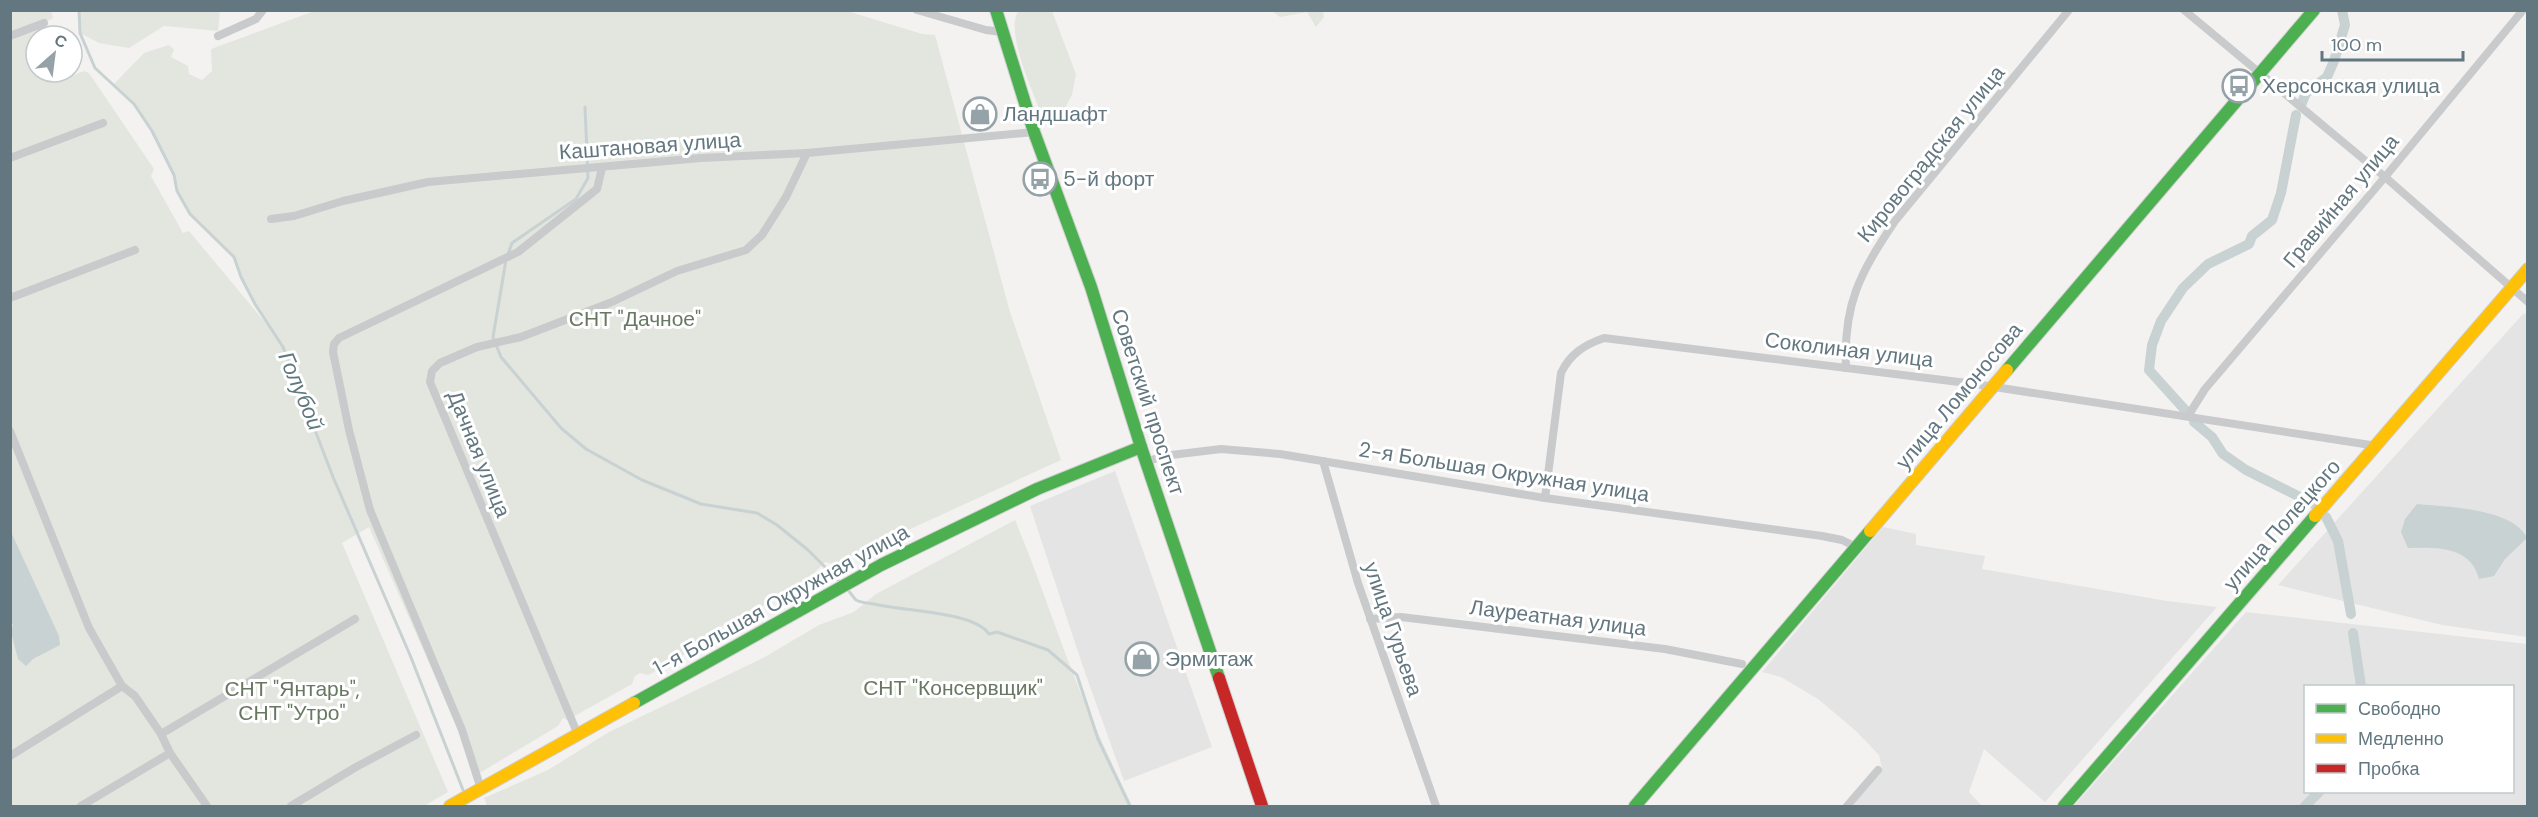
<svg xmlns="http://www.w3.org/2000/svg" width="2538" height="817" viewBox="0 0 2538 817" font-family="'DM Sans',sans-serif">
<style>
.built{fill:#e3e4e3;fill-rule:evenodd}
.green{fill:#e3e5df}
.water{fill:#c8d2d3}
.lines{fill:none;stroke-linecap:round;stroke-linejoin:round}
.stream{stroke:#c8d2d3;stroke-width:3}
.canal{stroke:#c8d2d3;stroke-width:10}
.fast-casing{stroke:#cecfcf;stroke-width:14}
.slow-casing{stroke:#cecfcf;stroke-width:14}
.jam-casing{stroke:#cecfcf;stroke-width:14}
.street{stroke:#c8cacb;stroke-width:8}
.fast{stroke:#4caf50;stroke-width:12}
.slow{stroke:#ffc107;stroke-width:12}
.jam{stroke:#c62828;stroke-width:12}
.labels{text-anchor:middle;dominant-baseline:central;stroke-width:6;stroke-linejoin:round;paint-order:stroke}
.poi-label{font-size:21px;fill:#637780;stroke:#fff;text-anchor:start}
.street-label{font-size:21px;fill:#637780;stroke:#fff}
.park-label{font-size:21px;fill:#697862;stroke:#fff}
.water-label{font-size:22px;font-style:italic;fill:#5f797e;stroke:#fff}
</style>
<rect width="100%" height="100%" fill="#f3f2f1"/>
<g class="built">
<path d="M2524,313L2527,316V637L2442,625L2278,585Z"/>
<path d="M1115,471L1212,747L1124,781L1082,664L1030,506Z"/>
<path d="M1883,527L1916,534V545L1985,556L1982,569L2167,601L2217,607L2045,802L1984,749L1969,792L1982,806H1850L1882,769L1879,755L1856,731L1818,699L1781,677L1762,672Z"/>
<path d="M2246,612L2527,644V806H2074ZM2512,686V792H2306V686Z"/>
</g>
<g class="green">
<path d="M317,10H844L922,34L935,35L1010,312L1061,460L834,564L825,562L813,574L765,605L718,628L712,637L664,667L648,675L640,673L635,676L632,684L571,718L567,720L563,718L558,726L478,774L369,527L342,543L448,792L424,806H11L10,11H51L53,18L40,25L45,36H36V72H60L63,79L84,71L89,73L154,169L151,176L183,233L189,231L268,326L241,277L234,257L190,214L177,191L174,175L152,131L134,104L114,84L144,53L169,45L174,50L171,57L188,66L189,74L202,80L212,71L211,49Z"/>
<path d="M1019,10L1052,11L1076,74L1072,95L1060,117L1050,118L1040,111C1032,89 1004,29 1019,10Z"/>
<path d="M79,11H220L218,31L164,26L129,48L99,43L80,33Z"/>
<path d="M1272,11H1323L1324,17L1316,27L1307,12L1280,17Z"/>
<path d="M1015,520C1036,570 1053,621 1072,671C1090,717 1111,762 1132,806H487L484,798L548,770L609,732L763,658L819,625L854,612L876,594Z"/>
</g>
<g class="water">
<path d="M2417,504C2446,507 2513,508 2527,538L2505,559L2494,576L2479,579C2471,546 2437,547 2408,548L2401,532L2405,519Z"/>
<path d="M11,532L59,636L60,645L33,659L26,666L18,659L11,632L13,625L10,620Z"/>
</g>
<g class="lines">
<g class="stream">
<path d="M79,10L80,33L95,68L134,104L152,131L174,175L177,191L190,214L234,257L241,277L255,304L283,347L333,477L410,655L465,795"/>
<path d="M508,254L512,243L576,199L588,178L585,107"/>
<path d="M506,260L493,337L501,357L561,428L586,449L642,480L701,504L757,513L777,525L808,550L842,584"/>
<path d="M847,589C850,592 853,597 856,600C861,603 869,603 874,604C901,611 974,611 989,634L997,632L1048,650L1077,675L1098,739L1130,806"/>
</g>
<g class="canal">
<path d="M2301,105L2306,93L2327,77L2334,61L2345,25L2342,10"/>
<path d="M2186,411L2149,370L2152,345L2161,321L2183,288L2208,264L2249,244L2252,236L2272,220L2281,193L2296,115"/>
<path d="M2194,422L2212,437L2223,454L2246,470L2318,506"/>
<path d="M2326,517L2338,541L2351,614"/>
<path d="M2353,633L2361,686"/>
<path d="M2305,806L2319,792"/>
</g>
<g class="fast-casing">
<g id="fast">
<path d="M996,10L1034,132L1091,287L1141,447L1219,678"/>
<path d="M2007,370L2314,10"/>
<path d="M634,703L881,565L1037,489L1141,447"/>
<path d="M1635,806L1870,531"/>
<path d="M2064,806L2315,516"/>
</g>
</g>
<g class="slow-casing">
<g id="slow">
<path d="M2315,516L2528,269"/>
<path d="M1870,531L2007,370"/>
<path d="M450,806L634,703"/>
</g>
</g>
<g class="jam-casing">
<path id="jam" d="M1219,678L1262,806"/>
</g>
<g class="street">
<path d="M917,10L986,30L1002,32"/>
<path d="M2184,10L2385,177L2528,302"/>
<path d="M10,36L44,23"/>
<path d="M218,36L256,19L263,10"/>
<path d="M10,158L103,123"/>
<path d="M271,219L294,216L343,201L428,182L701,158L807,153L1034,132"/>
<path d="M10,298L135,250"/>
<path d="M1846,368C1843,304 1860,273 1895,221L2069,10"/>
<path d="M2188,416L2205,389L2385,177L2523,10"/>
<path d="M10,431L89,628L122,686L135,696L161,734L170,753L207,806"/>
<path d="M1323,461L1358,583L1436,806"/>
<path d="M1146,462L1163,456L1221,449L1280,454L1545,498L1822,536L1842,540L1856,547"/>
<path d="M1545,498L1561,373C1570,354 1584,345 1604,338L1975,384L2377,446"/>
<path d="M1370,619L1401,617L1665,649L1742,664"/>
<path d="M161,734L355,619"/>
<path d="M578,735L430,382L432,371L440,363L477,347L521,337L612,302L677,271L746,250L762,235L786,197L807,153"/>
<path d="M10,756L122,686"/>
<path d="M481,789L462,730L370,510L349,430L333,352L334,344L339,338L518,252L597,189L602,168"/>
<path d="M81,806L170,753"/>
<path d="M291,806L356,767L416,735"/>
<path d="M1847,806L1878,770"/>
</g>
<use href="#fast" class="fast"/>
<use href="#slow" class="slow"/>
<use href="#jam" class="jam"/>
</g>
<defs>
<g id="bus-ring" transform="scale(1.725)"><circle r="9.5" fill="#fff" stroke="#95a2a8" stroke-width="1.5"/><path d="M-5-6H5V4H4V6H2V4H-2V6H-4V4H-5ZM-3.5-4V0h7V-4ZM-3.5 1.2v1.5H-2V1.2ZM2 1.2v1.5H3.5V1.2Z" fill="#95a2a8"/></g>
<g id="shop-ring" transform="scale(1.725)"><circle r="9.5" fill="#fff" stroke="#95a2a8" stroke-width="1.5"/><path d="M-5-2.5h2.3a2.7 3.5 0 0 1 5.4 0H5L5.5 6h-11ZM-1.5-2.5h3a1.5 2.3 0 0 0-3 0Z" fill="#95a2a8"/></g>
</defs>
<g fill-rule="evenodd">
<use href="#bus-ring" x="2239" y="86"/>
<use href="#shop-ring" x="980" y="114"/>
<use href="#bus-ring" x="1040" y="179"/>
<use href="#shop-ring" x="1142" y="659"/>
</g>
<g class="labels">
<g class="poi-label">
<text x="2262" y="86">Херсонская улица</text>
<text x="1003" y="114">Ландшафт</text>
<text x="1063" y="179">5-й форт</text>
<text x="1165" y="659">Эрмитаж</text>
</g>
<g class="street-label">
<text transform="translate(650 146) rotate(-4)">Каштановая улица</text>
<text transform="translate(1931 154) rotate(-51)">Кировоградская улица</text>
<text transform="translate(2341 201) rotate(-50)">Гравийная улица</text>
<text transform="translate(1849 350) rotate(7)">Соколиная улица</text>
<text transform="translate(1959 396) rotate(-50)">улица Ломоносова</text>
<text transform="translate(1148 402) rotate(72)">Советский проспект</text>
<text transform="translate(479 454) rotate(68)">Дачная улица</text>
<text transform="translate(1504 472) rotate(9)">2-я Большая Окружная улица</text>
<text transform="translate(2282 525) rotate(-49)">улица Полецкого</text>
<text transform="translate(781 600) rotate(-29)">1-я Большая Окружная улица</text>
<text transform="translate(1558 618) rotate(7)">Лауреатная улица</text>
<text transform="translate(1393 629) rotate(71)">улица Гурьева</text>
</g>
<g class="park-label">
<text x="635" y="319">СНТ "Дачное"</text>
<text x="953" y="688">СНТ "Консервщик"</text>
<text x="292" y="689">СНТ "Янтарь",<tspan x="292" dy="24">СНТ "Утро"</tspan></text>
</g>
<g class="water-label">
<text transform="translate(301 391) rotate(67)">Голубой</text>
</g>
</g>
<rect width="2538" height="817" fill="none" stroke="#637780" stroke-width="24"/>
<rect x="2304" y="685" width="210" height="108" fill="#ffffff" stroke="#c1c9cc" stroke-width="1.5"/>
<rect x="2316" y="704" width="30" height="9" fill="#4caf50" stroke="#c1c9cc" stroke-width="1.5"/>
<text x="2358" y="715" font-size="18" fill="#637780">Свободно</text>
<rect x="2316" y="734" width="30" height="9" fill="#ffc107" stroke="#c1c9cc" stroke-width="1.5"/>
<text x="2358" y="745" font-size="18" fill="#637780">Медленно</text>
<rect x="2316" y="764" width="30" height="9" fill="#c62828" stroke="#c1c9cc" stroke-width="1.5"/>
<text x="2358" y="775" font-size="18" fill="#637780">Пробка</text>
<g transform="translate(54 54) rotate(28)"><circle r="28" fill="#ffffff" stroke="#c1c9cc" stroke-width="1.5"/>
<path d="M0-4.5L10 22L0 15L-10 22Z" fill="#95a2a8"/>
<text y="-9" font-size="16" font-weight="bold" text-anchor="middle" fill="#637780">С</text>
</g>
<path d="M2322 51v9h141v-9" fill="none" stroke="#637780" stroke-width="3"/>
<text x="2331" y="51" font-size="18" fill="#637780" stroke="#ffffff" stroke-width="4.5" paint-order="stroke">100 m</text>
</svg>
